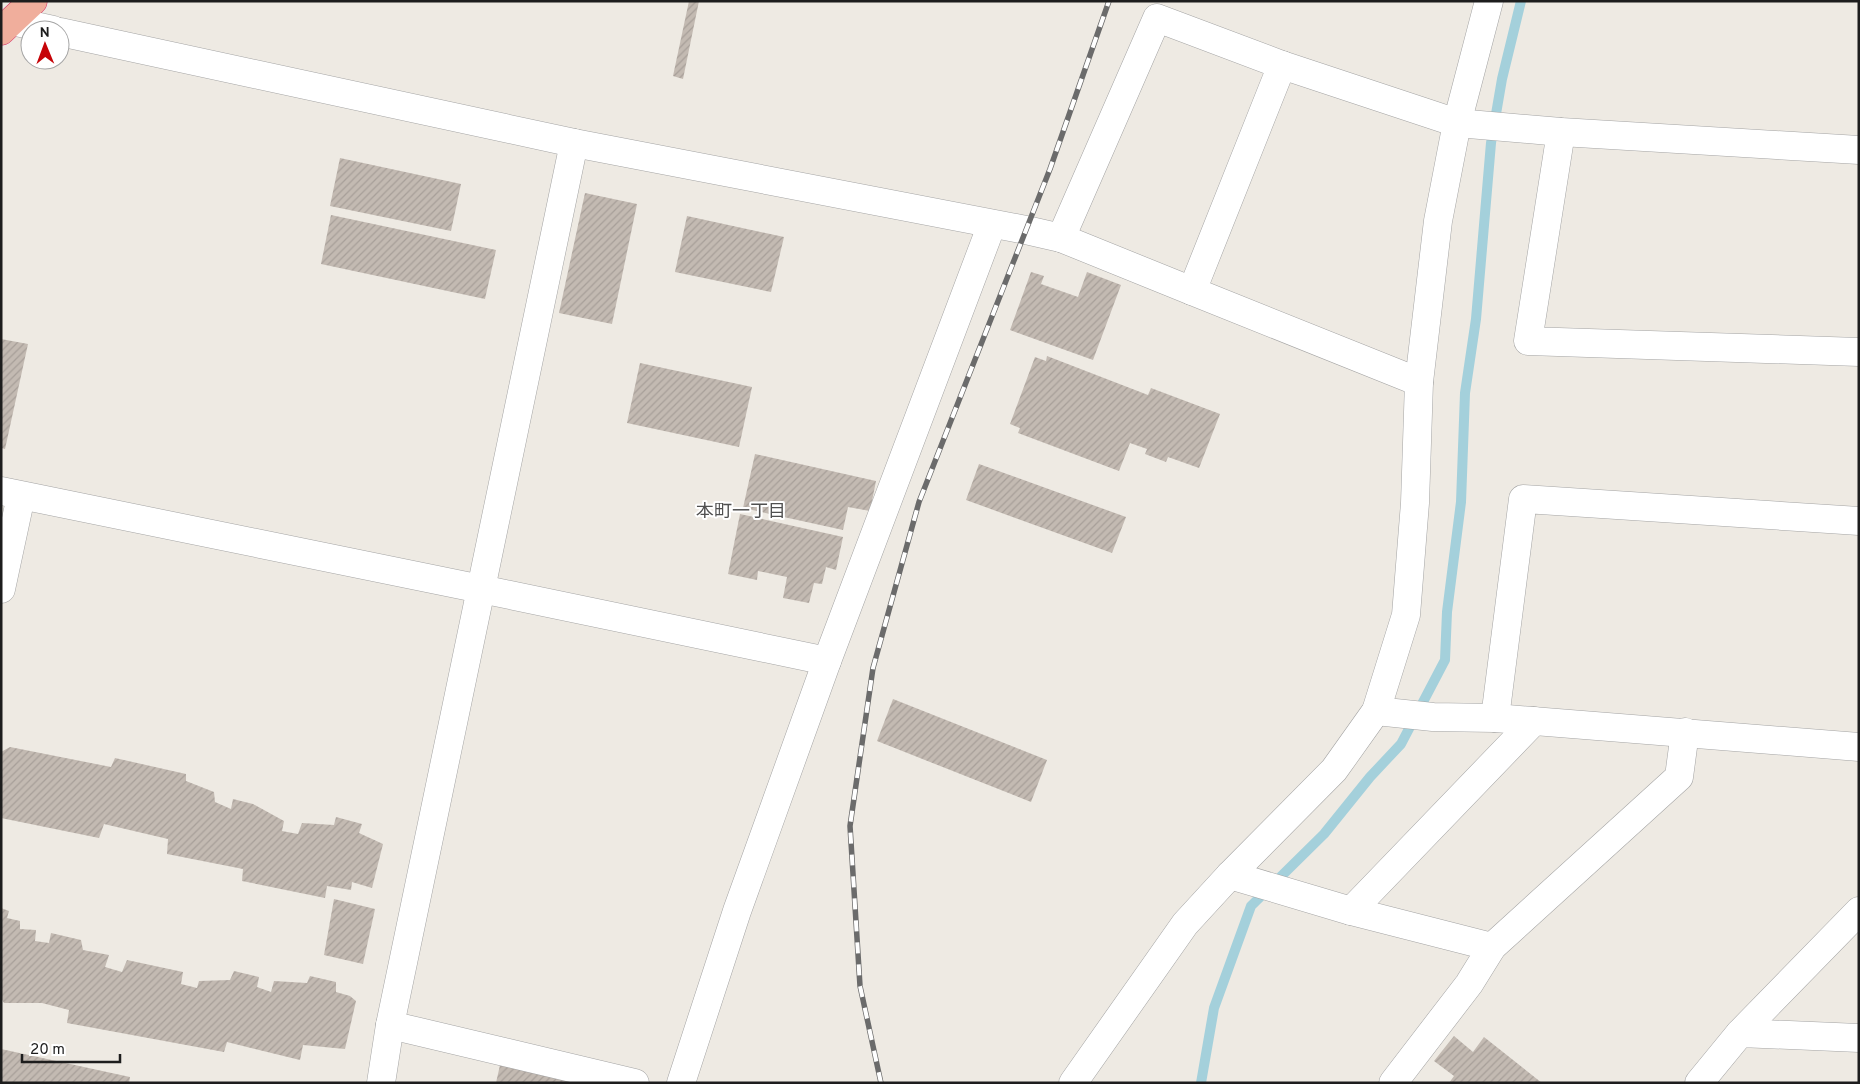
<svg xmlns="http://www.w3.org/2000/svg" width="1860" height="1084" viewBox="0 0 1860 1084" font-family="Overpass,'Noto Sans JP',sans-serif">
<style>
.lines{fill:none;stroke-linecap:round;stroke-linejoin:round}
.stream{stroke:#a4d0db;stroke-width:10}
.building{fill:url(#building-hatch)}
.minor-casing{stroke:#a4a4a4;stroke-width:29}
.tertiary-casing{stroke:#a4a4a4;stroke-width:29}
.trunk-casing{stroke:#d52765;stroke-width:29}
.minor{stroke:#fff;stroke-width:28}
.tertiary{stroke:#fff;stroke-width:28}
.trunk{stroke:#f0ae9c;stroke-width:28}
.rail-casing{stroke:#6b6b6b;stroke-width:5.5}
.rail{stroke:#fff;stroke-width:4;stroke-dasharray:11;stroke-linecap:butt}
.labels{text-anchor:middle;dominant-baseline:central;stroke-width:4;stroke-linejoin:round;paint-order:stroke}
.neighbourhood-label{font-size:18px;fill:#505050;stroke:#fff}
</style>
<defs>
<pattern id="building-hatch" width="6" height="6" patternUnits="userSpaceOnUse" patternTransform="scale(1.25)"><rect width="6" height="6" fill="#c3bab2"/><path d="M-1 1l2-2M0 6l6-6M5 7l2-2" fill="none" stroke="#a79f99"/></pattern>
</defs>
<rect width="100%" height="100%" fill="#eeeae3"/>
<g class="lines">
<path class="stream" d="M1201,1083L1214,1008L1251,906L1324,834L1370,777L1401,744L1445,660L1447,612L1461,502L1465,393L1476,319L1491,143L1502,79L1521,1"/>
</g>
<g class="building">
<path d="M689,1H699L683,79L673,76Z"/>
<path d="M340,158L461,184L451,231L330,206Z"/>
<path d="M585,193L637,204L612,324L559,313Z"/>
<path d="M331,215L496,250L485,299L321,264Z"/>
<path d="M687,216L784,237L771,292L675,272Z"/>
<path d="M1031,272L1044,276L1041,284L1078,297L1087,272L1121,285L1093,360L1010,330Z"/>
<path d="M1,339L28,344L5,449L1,448Z"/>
<path d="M1047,356L1148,395L1151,388L1220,414L1199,468L1168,457L1166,462L1145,454L1147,449L1130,443L1119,471L1018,433L1020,428L1010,424L1035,357L1046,361Z"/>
<path d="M640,363L752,387L739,447L627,423Z"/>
<path d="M755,454L876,481L870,511L848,507L843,530L743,508Z"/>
<path d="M979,464L1126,517L1112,553L966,500Z"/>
<path d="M740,514L843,537L836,570L826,567L822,584L814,583L809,603L783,598L787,577L758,571L757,580L728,574Z"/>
<path d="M893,699L1047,760L1031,802L877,741Z"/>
<path d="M10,747L111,767L115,758L186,774V781L214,792L215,802L231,809L233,799L253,804L284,821L282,831L298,834L302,823L334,825L336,817L362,824L359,833L383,844L372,888L352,882L351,890L327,886L325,898L242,881L243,869L167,854L168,839L104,824L99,838L1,818V752Z"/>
<path d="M334,899L375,909L363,964L324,955Z"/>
<path d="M1,908L9,911L7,918L20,921V929L36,930L35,941L49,943L51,933L81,940L83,950L109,955L105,967L122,972L127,960L183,972L181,984L197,988L199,981L230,980L234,971L259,977L257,987L271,992L274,981L307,983L310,976L336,982V992L350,996L356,1001L345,1049L303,1045L300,1060L227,1042L224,1052L67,1023L69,1010L42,1003H4L1,998Z"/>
<path d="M1454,1036L1473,1052L1484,1037L1542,1083H1449L1454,1076L1434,1061Z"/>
<path d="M1,1049L130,1077L129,1083H1Z"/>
<path d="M500,1065L574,1082V1083H496Z"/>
</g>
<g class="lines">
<g class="minor-casing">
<g id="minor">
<path d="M12,21L53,30"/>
<path d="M60,32L574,143L1026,230L1061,238L1157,18L1282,65L1457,123L1561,132L1859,150"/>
<path d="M1561,132L1528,341L1859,352"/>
<path d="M574,143L390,1025L635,1083"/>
<path d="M1061,238L1192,291L1282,65"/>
<path d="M1192,291L1419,382"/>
<path d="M1,491L481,589L827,661"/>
<path d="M1,589L21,496"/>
<path d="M1376,711L1433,717L1495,718L1859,747"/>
<path d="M1495,718L1523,499L1859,521"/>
<path d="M1230,875L1351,911L1492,947"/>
<path d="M1351,911L1534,721"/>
<path d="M1740,1033L1859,911"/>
<path d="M381,1083L390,1025"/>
<path d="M681,1083L737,911L827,661L992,224"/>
<path d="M1393,1083L1469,984L1492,947L1679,777L1685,732"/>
<path d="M1699,1083L1740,1033L1859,1038"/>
</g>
</g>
<g class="tertiary-casing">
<path id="tertiary" d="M1073,1083L1185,924L1230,875L1334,770L1376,711L1406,615L1415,503L1419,382L1438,221L1457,123L1489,1"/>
</g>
<g class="trunk-casing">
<path id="trunk" d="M1,31L33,1"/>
</g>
<use href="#minor" class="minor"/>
<use href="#tertiary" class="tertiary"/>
<use href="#trunk" class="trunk"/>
<g class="rail-casing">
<path id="rail" d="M881,1083L860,986L850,826L873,668L919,502L1050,169L1109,1"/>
</g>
<use href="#rail" class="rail"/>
</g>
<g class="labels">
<g class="neighbourhood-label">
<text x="741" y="512">本町一丁目</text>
</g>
</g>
<rect width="1860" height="1084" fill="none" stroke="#1d1d1d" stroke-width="5"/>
<g transform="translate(45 45) rotate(359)"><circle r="24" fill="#ffffff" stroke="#a5a5a5"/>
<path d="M0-4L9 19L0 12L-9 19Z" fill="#c60307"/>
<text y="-8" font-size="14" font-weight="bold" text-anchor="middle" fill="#1d1d1d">N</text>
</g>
<path d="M22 1054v8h98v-8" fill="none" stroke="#1d1d1d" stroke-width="2.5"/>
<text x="30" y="1054" font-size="15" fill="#1d1d1d" stroke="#ffffff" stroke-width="4" paint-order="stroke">20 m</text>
</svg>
